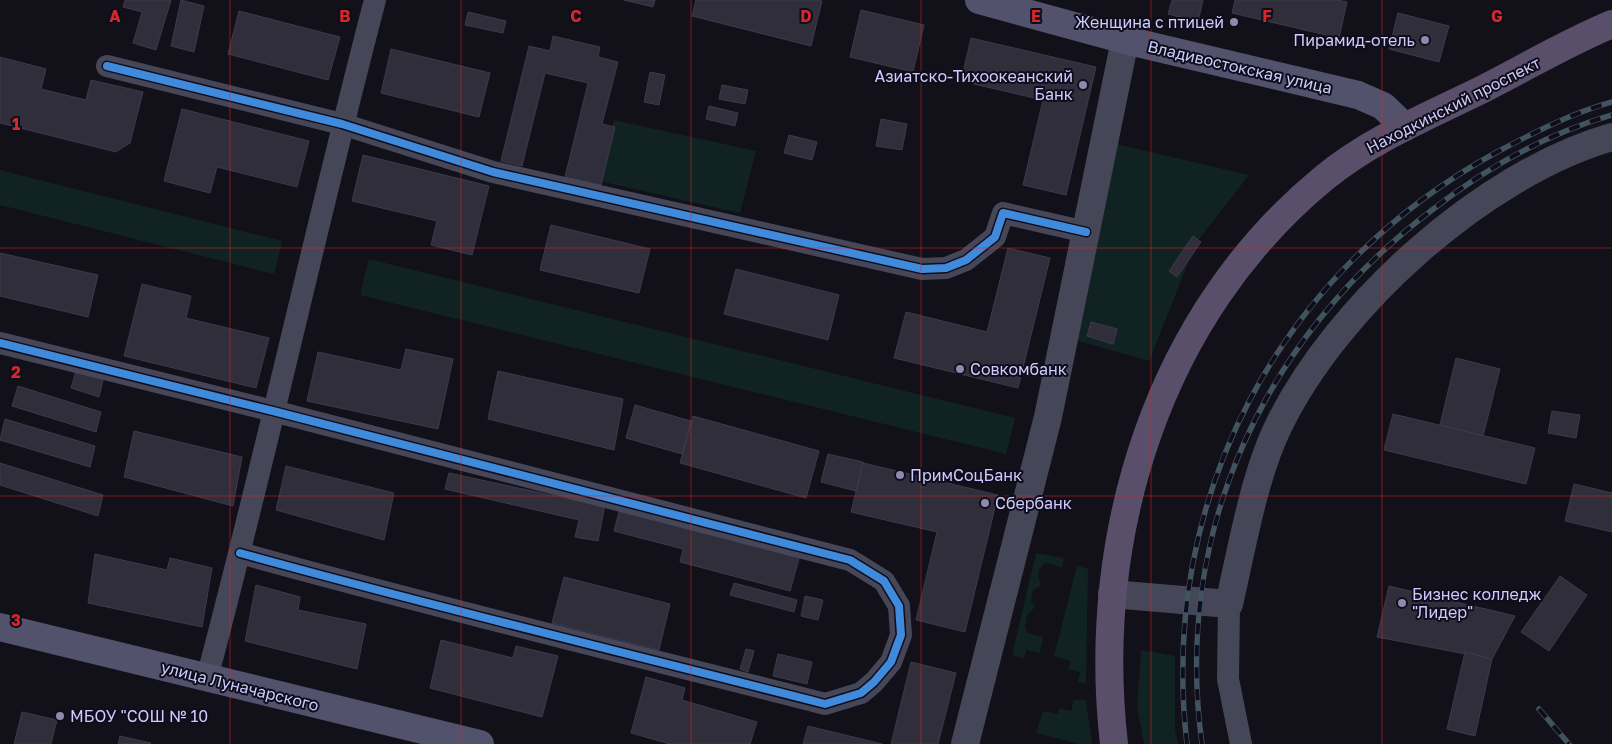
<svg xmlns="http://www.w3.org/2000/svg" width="1612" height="744" viewBox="0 0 1612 744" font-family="'Golos Text',sans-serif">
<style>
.green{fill:#102322}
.building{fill:#302e3b;stroke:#3d3a4c}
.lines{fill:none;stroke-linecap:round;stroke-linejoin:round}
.minor{stroke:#464659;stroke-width:22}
.tertiary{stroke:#464659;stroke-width:28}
.secondary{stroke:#53526c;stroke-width:28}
.primary{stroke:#594f6a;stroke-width:28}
.rail-casing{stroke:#40535f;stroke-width:5.5}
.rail{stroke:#0f0d1c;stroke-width:4;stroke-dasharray:11;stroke-linecap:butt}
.cycleway-casing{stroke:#0f0d1c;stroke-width:11}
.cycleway{stroke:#408adc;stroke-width:8}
.grid{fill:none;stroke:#d62828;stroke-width:1;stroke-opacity:0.55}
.poi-dot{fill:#8d8aac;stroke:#0f0d1c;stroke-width:2}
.labels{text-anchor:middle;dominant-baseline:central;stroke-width:4;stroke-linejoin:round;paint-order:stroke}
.poi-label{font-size:16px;fill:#cfcbfc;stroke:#0f0d1c;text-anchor:start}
.street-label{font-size:16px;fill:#cfcbfc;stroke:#0f0d1c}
.grid-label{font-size:16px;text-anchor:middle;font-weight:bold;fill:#d62828;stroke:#0f0d1c;stroke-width:4;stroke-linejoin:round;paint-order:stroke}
</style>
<rect width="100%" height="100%" fill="#121018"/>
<g class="green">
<path d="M614,120L756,151L740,213L595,180Z"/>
<path d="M1112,143L1249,175L1196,243L1149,361L1075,340Z"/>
<path d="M0,170L282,241L274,274L0,205Z"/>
<path d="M369,259L1015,418L1006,454L360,295Z"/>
<path d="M1036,553L1064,558L1062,568L1046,562C1036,570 1038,575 1041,586L1033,590L1031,602L1035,607L1027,615L1025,628L1028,633L1043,637L1040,653L1026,650L1024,659L1012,655Z"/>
<path d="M1077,565L1088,569L1086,684L1078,682L1080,672L1068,669L1071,661L1054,656Z"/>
<path d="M1141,650L1175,656V731L1178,744H1144L1137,706Z"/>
<path d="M1074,700H1086L1092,744H1079L1036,733L1043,711L1058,714L1060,708L1071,711Z"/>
</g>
<g class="building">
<path d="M125,0H171L156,50L133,43L142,12L123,7Z"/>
<path d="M181,0L204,6L194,52L171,46Z"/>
<path d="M624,0H655L653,7Z"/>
<path d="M696,0H817L822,1L811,46L692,16Z"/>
<path d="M1172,0H1203L1198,22L1168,14Z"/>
<path d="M1235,0H1336L1347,2L1339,38L1232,13Z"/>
<path d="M861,10L924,25L913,72L850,57Z"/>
<path d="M239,11L340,37L328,80L228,54Z"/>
<path d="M468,12L506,21L503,33L465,25Z"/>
<path d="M1398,13L1449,26L1439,62L1389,49Z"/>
<path d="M553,36L600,47L598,57L618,62L602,124L615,127L601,185L565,177L588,83L545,73L522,166L501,161L529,46L550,51Z"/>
<path d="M971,38L1096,67L1066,195L1023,185L1043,100L961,81Z"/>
<path d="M391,49L490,73L479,117L381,93Z"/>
<path d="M0,57L46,69L41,89L86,100L91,80L143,92L130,143L116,152L0,123Z"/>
<path d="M650,72L665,75L659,105L644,102Z"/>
<path d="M722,85L748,90L745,104L719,99Z"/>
<path d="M709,106L738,113L735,126L706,119Z"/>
<path d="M182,109L309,141L297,187L217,167L210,193L164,181Z"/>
<path d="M881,119L907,124L902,150L876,146Z"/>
<path d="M789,135L817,142L812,160L784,153Z"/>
<path d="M363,155L489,186L472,255L431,245L437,221L352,201Z"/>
<path d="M551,225L650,249L639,293L540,270Z"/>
<path d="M1193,236L1201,242L1177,277L1169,271Z"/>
<path d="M1008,248L1050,258L1018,388L894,358L906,312L987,332Z"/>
<path d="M0,253L98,275L88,317L0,296Z"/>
<path d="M736,269L839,295L828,340L724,314Z"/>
<path d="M142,284L191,296L186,318L269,338L256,388L124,356Z"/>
<path d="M1091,322L1117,329L1113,344L1087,336Z"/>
<path d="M406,349L453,359L438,429L307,401L318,352L401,370Z"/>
<path d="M1456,358L1500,369L1483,436L1440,425Z"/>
<path d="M77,368L104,376L99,397L71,388Z"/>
<path d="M498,371L623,399L614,450L488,419Z"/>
<path d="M18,386L101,412L96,432L12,406Z"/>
<path d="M635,405L691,421L682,454L626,438Z"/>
<path d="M1552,411L1580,415L1576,438L1548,433Z"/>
<path d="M1393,414L1535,448L1526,484L1384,450Z"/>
<path d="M693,416L819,451L806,498L680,463Z"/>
<path d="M5,419L95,446L90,467L0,440Z"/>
<path d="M134,431L242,457L233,506L124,477Z"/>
<path d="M828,454L863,462L856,491L821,482Z"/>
<path d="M0,463L103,495L98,516L0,485Z"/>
<path d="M863,463L998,495L965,632L916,620L937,532L851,512Z"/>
<path d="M286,466L394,493L384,540L276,510Z"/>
<path d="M449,473L583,502L606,499L598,541L575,537L579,520L445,489Z"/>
<path d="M1574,484L1612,493V532L1565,521Z"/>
<path d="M620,508L800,555L790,591L680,562L683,549L614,531Z"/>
<path d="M95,554L167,570L170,558L212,568L202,627L88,603Z"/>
<path d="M1560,576L1587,595L1549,651L1521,632Z"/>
<path d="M564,577L670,604L659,650L552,623Z"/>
<path d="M734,583L797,600L794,612L730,595Z"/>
<path d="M256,585L300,597L298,610L366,624L357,669L245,641Z"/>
<path d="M1389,586L1515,616L1492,659L1377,637Z"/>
<path d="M805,596L823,600L818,620L801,616Z"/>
<path d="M441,640L513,658L516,646L558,656L542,717L430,688Z"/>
<path d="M746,649L754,651L748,672L740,669Z"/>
<path d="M1465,652L1492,659L1475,736L1447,729Z"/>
<path d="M778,654L812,662L807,684L773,676Z"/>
<path d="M911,662L956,673L938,744H891Z"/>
<path d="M646,677L685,688L682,700L757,722L750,744H670L631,733Z"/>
<path d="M22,712L57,720L51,744H14Z"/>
<path d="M808,726L882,744H803Z"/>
<path d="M120,736L151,743L150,744H118Z"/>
</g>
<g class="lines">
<g class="minor">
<path d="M107,66L342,124L493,172L922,269L946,268L966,260L995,237L1003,213L1086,232"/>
<path d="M0,343L273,411L850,560L884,581L899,606L901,635L891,662L874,682L861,693L825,704C630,654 434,607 240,553"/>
<path d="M1229,604L1228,679L1241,744"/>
<path d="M207,678C267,453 316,225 375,0"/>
</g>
<g class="tertiary">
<path d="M1112,594L1229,604C1242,548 1254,475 1279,425C1337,306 1483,174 1612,137"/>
<path d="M965,744L1048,417L1125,40"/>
</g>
<g class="secondary">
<path d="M979,0L1125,40L1358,95L1383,106L1405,127"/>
<path d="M0,627L480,744"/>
</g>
<path class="primary" d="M1114,744C1090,535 1158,314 1324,178C1370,140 1426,117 1479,91C1523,69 1566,43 1612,24"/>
<g class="rail-casing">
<g id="rail">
<path d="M1539,709L1569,744"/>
<path d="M1187,744C1158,498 1280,270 1497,152C1533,133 1572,113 1612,102"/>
<path d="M1202,744C1173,533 1263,338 1432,210C1486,168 1546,134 1612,115"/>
</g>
</g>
<use href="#rail" class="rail"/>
<g class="cycleway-casing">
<g id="cycleway">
<path d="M107,66L342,124L493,172L922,269L946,268L966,260L995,237L1003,213L1086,232"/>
<path d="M0,343L273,411L850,560L884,581L899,606L901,635L891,662L874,682L861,693L825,704C630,654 434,607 240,553"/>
</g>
</g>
<use href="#cycleway" class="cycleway"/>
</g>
<path class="grid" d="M230,0V744M461,0V744M691,0V744M921,0V744M1151,0V744M1382,0V744M0,248H1612M0,496H1612"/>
<g class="poi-dot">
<circle cx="1234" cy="22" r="5"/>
<circle cx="1425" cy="40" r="5"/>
<circle cx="1083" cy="85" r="5"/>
<circle cx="960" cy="369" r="5"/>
<circle cx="900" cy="475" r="5"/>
<circle cx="985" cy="503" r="5"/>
<circle cx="1402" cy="603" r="5"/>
<circle cx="60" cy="716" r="5"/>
</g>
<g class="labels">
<g class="poi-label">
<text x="1224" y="22" text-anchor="end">Женщина с птицей</text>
<text x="1415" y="40" text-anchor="end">Пирамид-отель</text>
<text x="1073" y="76" text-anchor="end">Азиатско-Тихоокеанский<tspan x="1073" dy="18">Банк</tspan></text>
<text x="970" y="369">Совкомбанк</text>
<text x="910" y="475">ПримСоцБанк</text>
<text x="995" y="503">Сбербанк</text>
<text x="1412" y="594">Бизнес колледж<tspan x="1412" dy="18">"Лидер"</tspan></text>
<text x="70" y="716">МБОУ "СОШ № 10</text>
</g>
<g class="street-label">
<text transform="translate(1240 67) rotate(13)">Владивостокская улица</text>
<text transform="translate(1453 105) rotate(-27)">Находкинский проспект</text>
<text transform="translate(240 686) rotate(14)">улица Луначарского</text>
</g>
</g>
<g class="grid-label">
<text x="115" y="22">A</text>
<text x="345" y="22">B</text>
<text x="576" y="22">C</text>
<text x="806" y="22">D</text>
<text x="1036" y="22">E</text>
<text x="1267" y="22">F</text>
<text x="1497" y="22">G</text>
<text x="16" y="130">1</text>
<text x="16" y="378">2</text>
<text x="16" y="626">3</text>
</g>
</svg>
